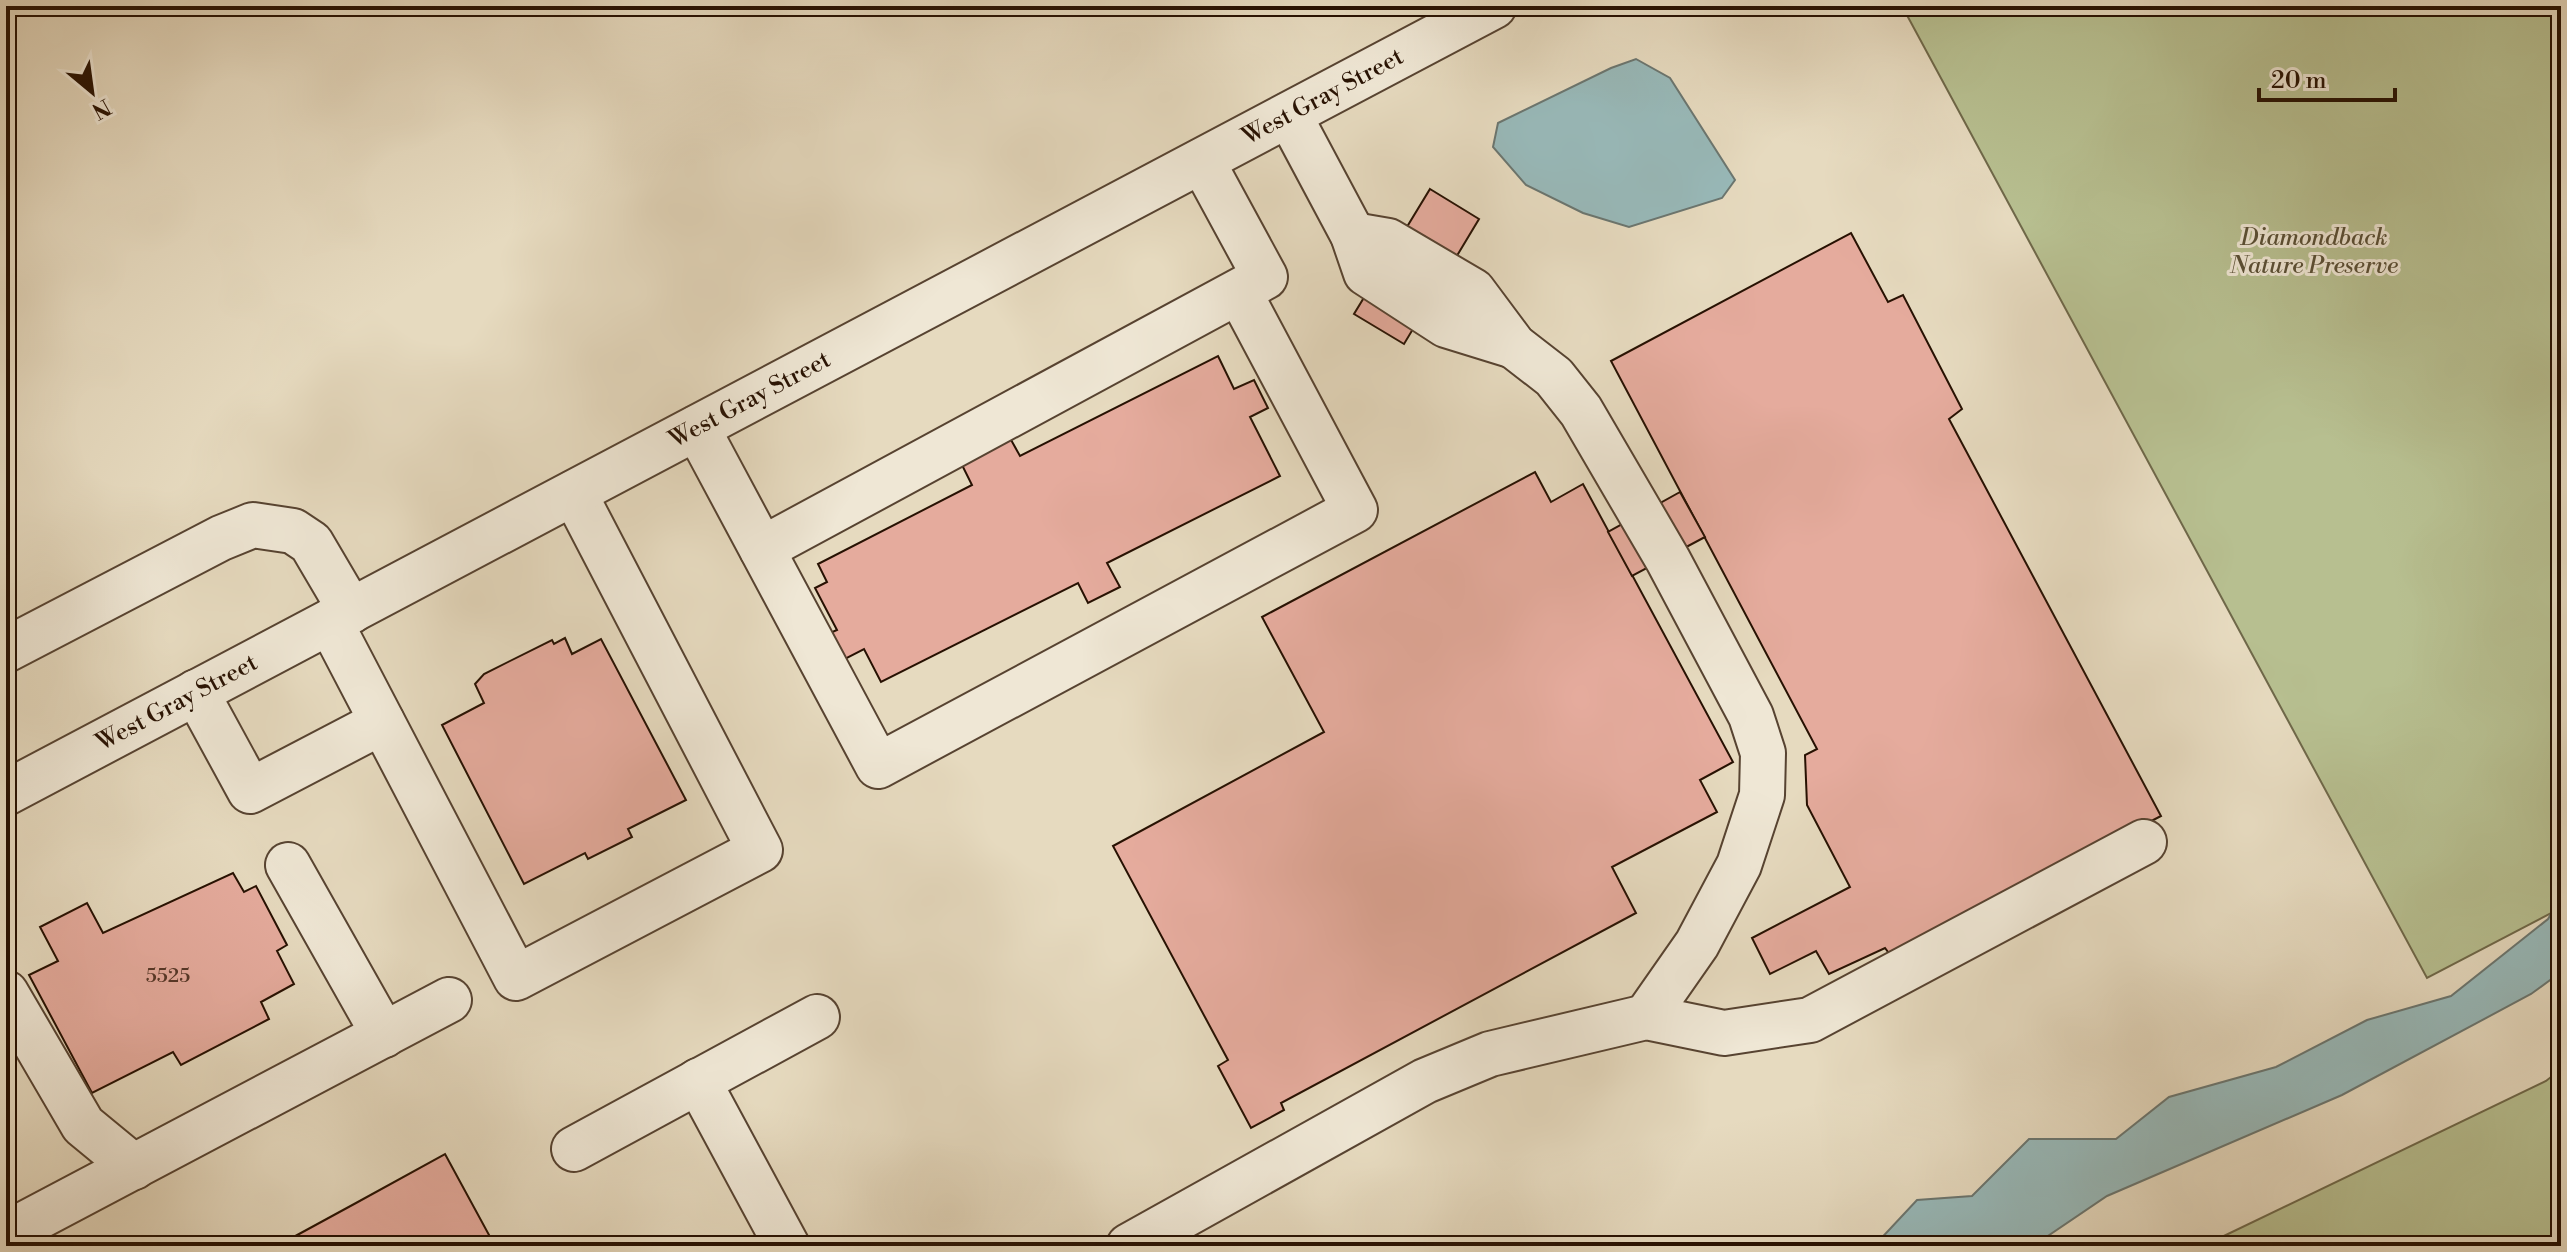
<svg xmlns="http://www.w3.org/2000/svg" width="2567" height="1252" viewBox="0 0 2567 1252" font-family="'Libre Bodoni',serif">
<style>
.green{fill:#b7bf90;stroke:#6f6849;stroke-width:2}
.water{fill:#98b9b9;stroke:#6b7670;stroke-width:2}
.building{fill:#e5ab9d;stroke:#271102;stroke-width:2}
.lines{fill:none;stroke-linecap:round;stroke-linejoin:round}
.minor-casing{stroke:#574331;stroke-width:48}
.minor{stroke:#efe7d5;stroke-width:44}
.labels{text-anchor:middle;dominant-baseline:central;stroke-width:6;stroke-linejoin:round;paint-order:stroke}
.number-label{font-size:20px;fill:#563829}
.street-label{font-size:24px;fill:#271102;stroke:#efe7d5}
.park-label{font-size:24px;font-style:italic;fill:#594e34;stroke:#efe7d5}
</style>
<rect width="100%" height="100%" fill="#e6dabf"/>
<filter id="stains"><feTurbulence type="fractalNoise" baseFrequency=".0025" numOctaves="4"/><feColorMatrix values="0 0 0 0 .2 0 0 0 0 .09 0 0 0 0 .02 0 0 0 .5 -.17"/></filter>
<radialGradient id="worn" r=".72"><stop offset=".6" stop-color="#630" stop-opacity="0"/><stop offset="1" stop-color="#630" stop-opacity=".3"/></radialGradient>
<g class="green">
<path d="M1902,6H2561V908L2427,978Z"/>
<path d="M2561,1069V1246H2203L2546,1081Z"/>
</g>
<g class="water">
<path d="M1636,59L1670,78L1735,180L1722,198L1629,227L1583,213L1526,185L1493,147L1498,123L1611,68Z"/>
<path d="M2561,897V972L2531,994L2342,1095L2107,1196L2033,1246H1874L1917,1200L1972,1196L2029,1139H2116L2169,1097L2276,1067L2367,1020L2451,996L2548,919Z"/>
</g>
<g class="building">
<path d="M1430,189L1479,219L1404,344L1354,314Z"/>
<path d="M1851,233L1888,302L1903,295L1962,409L1949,419L2161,816L1891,956L1885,948L1829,974L1816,951L1770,974L1752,938L1850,887L1807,805L1805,755L1817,749L1611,361Z"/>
<path d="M1218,356L1234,389L1254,380L1268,408L1250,417L1280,476L1107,563L1120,587L1088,603L1078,583L881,682L864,649L843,660L830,633L837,630L815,588L827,582L818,564L972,485L961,463L1010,438L1020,456Z"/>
<path d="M1535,472L1551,502L1583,484L1733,762L1700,780L1717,812L1612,867L1636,913L1281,1103L1284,1110L1251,1128L1218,1066L1228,1060L1113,846L1324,732L1262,617Z"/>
<path d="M1680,492L1705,537L1632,576L1608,532Z"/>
<path d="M565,638L572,654L601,639L686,800L628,829L632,837L588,859L585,853L524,884L442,725L484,703L475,684L484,674L552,640L554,644Z"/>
<path d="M233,873L244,892L256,886L287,945L277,951L294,984L261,1002L269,1019L181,1065L173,1052L92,1093L29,975L58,961L40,927L87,903L103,933Z"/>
<path d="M445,1154L495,1246H277L356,1203Z"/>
</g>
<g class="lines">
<g class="minor-casing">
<g id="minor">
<path d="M1289,115L1353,235L1366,273L1446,325L1514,346"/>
<path d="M1353,235L1388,241L1473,291L1514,346L1554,377L1581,411L1668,560L1751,716L1763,753L1762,795L1739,865L1697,944L1646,1017"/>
<path d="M697,428L878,766L1355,510L1239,292"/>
<path d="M762,549L1265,277L1202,161"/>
<path d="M330,622L516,978L760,850L574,493"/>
<path d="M6,650L221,538L253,525L293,531L311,543L351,611"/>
<path d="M196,692L250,791L382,722"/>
<path d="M6,793L1494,6"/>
<path d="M288,865L384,1035"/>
<path d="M6,993L83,1125L134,1167"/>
<path d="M698,1081L787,1246"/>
<path d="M574,1149L817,1017"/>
<path d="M6,1234L449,1000"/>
<path d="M1129,1246L1425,1081L1490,1054L1646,1017L1724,1033L1810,1020L2144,842"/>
</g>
</g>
<use href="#minor" class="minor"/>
</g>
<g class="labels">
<g class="number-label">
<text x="168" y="976">5525</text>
</g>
<g class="street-label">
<text transform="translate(1323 97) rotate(-28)">West Gray Street</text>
<text transform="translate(750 400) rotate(-28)">West Gray Street</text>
<text transform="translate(177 703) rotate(-28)">West Gray Street</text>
</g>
<g class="park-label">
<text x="2314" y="238">Diamondback<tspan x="2314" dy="28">Nature Preserve</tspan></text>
</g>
</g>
<rect width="2567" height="1252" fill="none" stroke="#e6dabf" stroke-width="32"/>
<rect x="8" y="8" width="2551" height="1236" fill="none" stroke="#271102" stroke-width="4"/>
<rect x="16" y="16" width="2535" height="1220" fill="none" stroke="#271102" stroke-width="2"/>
<g transform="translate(92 92) rotate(151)" stroke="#efe7d5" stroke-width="6" paint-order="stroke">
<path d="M0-6L14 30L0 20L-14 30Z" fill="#271102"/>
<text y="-12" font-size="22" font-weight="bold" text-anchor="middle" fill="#271102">N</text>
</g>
<path d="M2259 88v12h136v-12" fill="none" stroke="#271102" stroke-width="4"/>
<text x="2271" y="88" font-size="24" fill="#271102" stroke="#efe7d5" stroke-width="6" paint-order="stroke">20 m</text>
<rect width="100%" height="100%" filter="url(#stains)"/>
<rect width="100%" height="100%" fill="url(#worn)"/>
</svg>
